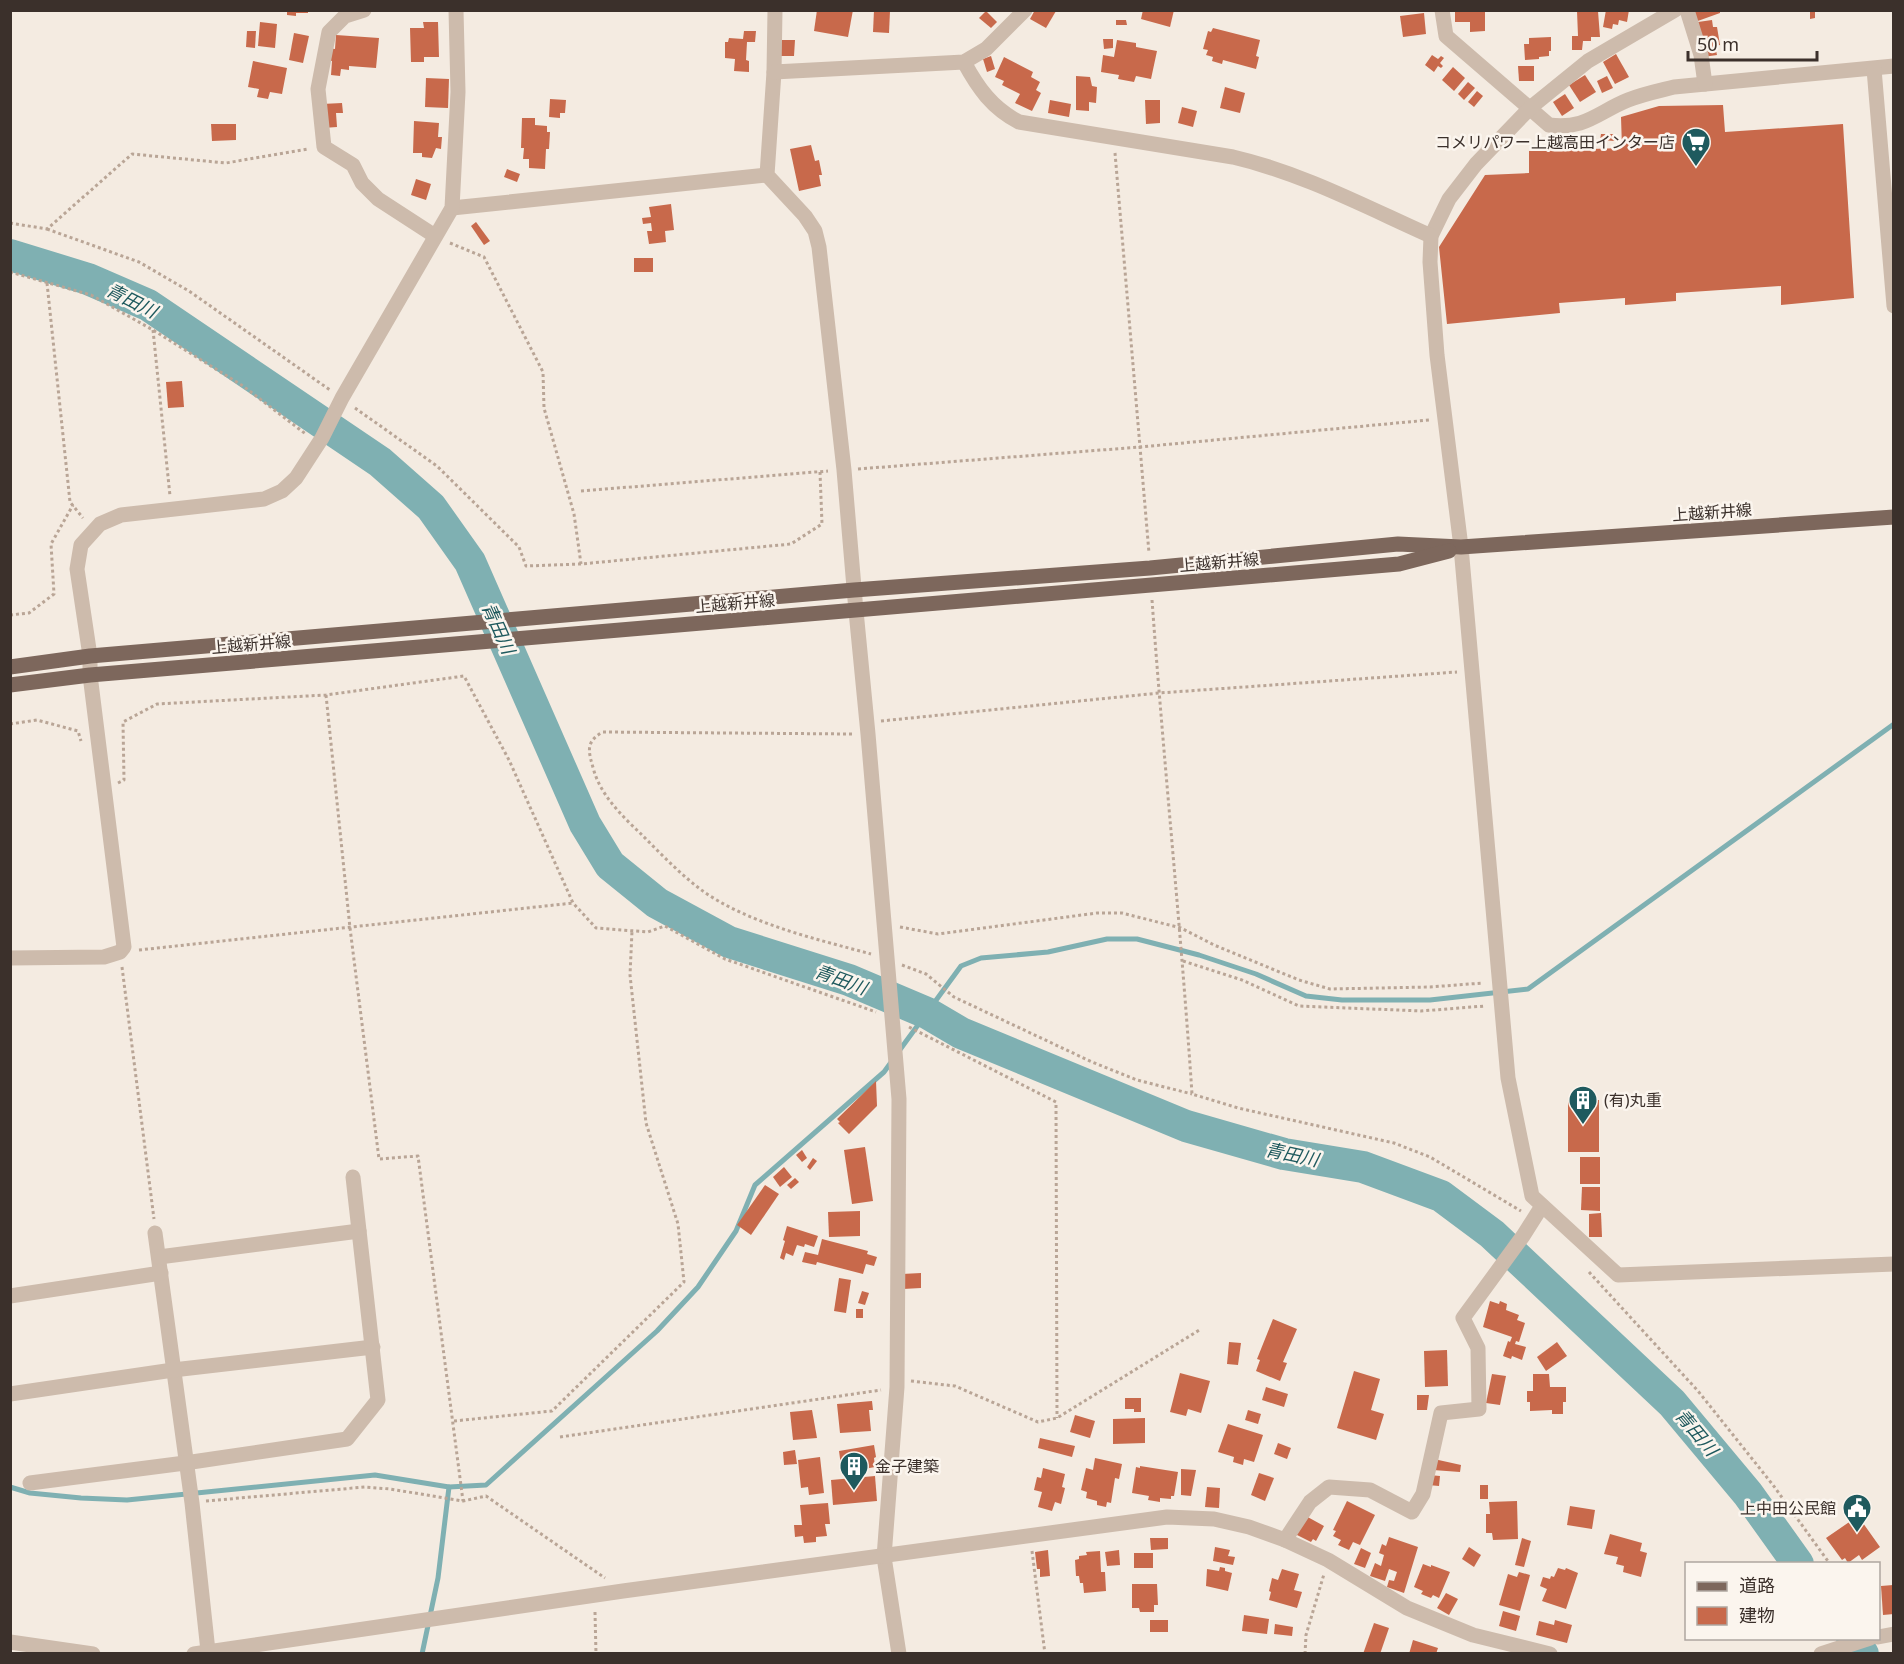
<svg xmlns="http://www.w3.org/2000/svg" width="1904" height="1664" viewBox="0 0 1904 1664" font-family="'Noto Sans','Noto Sans JP',sans-serif">
<style>
.lines{fill:none;stroke-linecap:round;stroke-linejoin:round}
.stream{stroke:#7fb0b2;stroke-width:5}
.river{stroke:#7fb0b2;stroke-width:32}
.building{fill:#c8694b}
.path{stroke:#b9a596;stroke-width:3;stroke-dasharray:3 3;stroke-linecap:butt}
.minor{stroke:#cdbbac;stroke-width:15}
.major{stroke:#7d675c;stroke-width:15}
.labels{text-anchor:middle;dominant-baseline:central;stroke-width:5;stroke-linejoin:round;paint-order:stroke}
.poi-label{font-size:16px;fill:#3b302b;stroke:#fbf5ee;text-anchor:end}
.street-label{font-size:16px;fill:#3b302b;stroke:#fbf5ee}
.water-label{font-size:18px;font-style:italic;fill:#1f5a5e;stroke:#fbf5ee}
</style>
<rect width="100%" height="100%" fill="#f4ebe1"/>
<g class="lines">
<g class="stream">
<path d="M899,1051L961,966L981,958L1048,952L1107,939H1137L1199,955L1256,974L1306,996L1342,1000H1430L1528,989L1894,724"/>
<path d="M10,1487L30,1493L81,1498L127,1500L375,1475L449,1487L486,1485L657,1331L698,1287L736,1231L755,1185L884,1072L892,1061"/>
<path d="M422,1654L438,1578L449,1487"/>
</g>
<g class="river">
<path d="M10,255L88,279L148,305L380,462L431,507L470,562L585,824L610,865L657,903L729,942L849,980L927,1013L961,1033L1186,1126L1284,1154L1363,1167L1441,1196L1492,1234L1672,1403L1748,1494L1798,1564"/>
<path d="M1852,1638L1863,1654"/>
</g>
</g>
<g class="building">
<path d="M287,10H308V13H296V16L287,15Z"/>
<path d="M817,10H853L848,37L814,31Z"/>
<path d="M874,10L890,11L889,33L873,32Z"/>
<path d="M1035,10H1055L1056,11L1046,28L1030,19Z"/>
<path d="M1143,10H1174L1170,27L1141,19Z"/>
<path d="M1455,10H1485V31L1470,32V22H1455Z"/>
<path d="M1606,10H1629L1627,22L1619,20L1618,25L1613,24L1612,29L1603,27Z"/>
<path d="M1691,10H1720V13L1695,22Z"/>
<path d="M1810,10H1815V18L1810,19Z"/>
<path d="M986,11L997,22L991,28L979,18Z"/>
<path d="M1577,11H1598L1600,37H1591V41H1583L1582,50H1572V36H1578Z"/>
<path d="M1424,13L1426,34L1403,37L1400,16Z"/>
<path d="M1116,20H1126L1127,25H1116Z"/>
<path d="M1712,20L1713,27H1717L1720,45L1715,46L1717,55L1703,57L1698,22Z"/>
<path d="M260,22L277,24L275,48L258,46Z"/>
<path d="M423,22H438L439,57H424V62H411L410,28H424Z"/>
<path d="M1213,28L1260,40L1256,56L1259,57L1256,69L1223,60L1222,64L1212,61L1213,57L1206,55L1208,50L1203,49L1208,31L1211,32Z"/>
<path d="M247,31H256L255,48L246,47Z"/>
<path d="M744,31H756L755,42H747L746,60L749,61V72L734,71L735,59L725,58V42H728L729,38L743,39Z"/>
<path d="M294,33L309,36L303,63L289,60Z"/>
<path d="M336,35L379,38L376,68L349,66V70L341,69L340,76L331,75L332,61L327,60L328,48L335,49Z"/>
<path d="M1551,37V51H1549V56L1539,57V59L1525,60L1524,44H1529V38Z"/>
<path d="M1103,39H1113V48L1104,49Z"/>
<path d="M778,40H795L794,56H778Z"/>
<path d="M1117,40L1136,43V47L1157,51L1151,79L1136,76L1134,82L1118,79L1119,75L1101,72L1103,55L1114,57Z"/>
<path d="M1616,54L1629,77L1615,84L1603,62Z"/>
<path d="M1432,55L1438,59L1441,56L1444,58L1440,63L1443,66L1441,68L1438,66L1434,72L1425,65Z"/>
<path d="M991,56L995,69L987,72L983,59Z"/>
<path d="M1004,57L1033,72L1031,77L1040,82L1036,90L1041,93L1032,111L1015,103L1020,94L1002,85L1004,81L995,77Z"/>
<path d="M253,61L287,68L282,94L270,92L268,99L257,97L259,89L248,87Z"/>
<path d="M1518,66H1534V81H1519Z"/>
<path d="M1453,67L1465,78L1454,91L1442,80Z"/>
<path d="M1585,75L1596,92L1580,102L1569,85Z"/>
<path d="M1076,76L1090,77L1092,86L1097,87L1096,103L1089,102V111L1076,110Z"/>
<path d="M1607,76L1613,88L1602,93L1597,81Z"/>
<path d="M426,78L449,79L448,108L425,107Z"/>
<path d="M1468,82L1475,88L1464,100L1458,94Z"/>
<path d="M1225,87L1245,93L1240,113L1220,108Z"/>
<path d="M1477,91L1483,96L1474,107L1468,102Z"/>
<path d="M1565,94L1574,108L1562,116L1553,102Z"/>
<path d="M550,99L566,100L565,113H560V118L549,117Z"/>
<path d="M1050,100L1071,104L1069,117L1048,113Z"/>
<path d="M1145,100H1160V123L1146,124Z"/>
<path d="M342,103L343,113H336L337,127L323,128L322,104Z"/>
<path d="M1723,105L1725,132L1843,124L1854,298L1781,305V286L1676,293V301L1625,305V298L1559,303L1560,313L1447,324L1439,247L1485,175L1529,173V151L1622,148L1621,117L1659,106Z"/>
<path d="M1182,107L1197,111L1193,127L1178,123Z"/>
<path d="M522,118H535V125L547,126V132H550L549,149H546L545,169L529,168V159H523L524,148H521Z"/>
<path d="M414,121L439,123L438,137H442L441,149L436,148L432,158L422,157V153H413Z"/>
<path d="M211,124H236V140L212,141Z"/>
<path d="M1601,134H1615V141L1600,140Z"/>
<path d="M811,145L815,161L819,160L822,175H819L821,186L799,191L790,149Z"/>
<path d="M507,169L520,174L517,182L504,177Z"/>
<path d="M416,179L431,184L426,200L411,195Z"/>
<path d="M671,204L674,230L665,231L666,242L649,244L647,231H652L651,223L643,224L642,218L651,217L649,207Z"/>
<path d="M476,222L490,241L484,245L471,226Z"/>
<rect x="634" y="258" width="19" height="14"/>
<path d="M182,381L184,407L168,408L166,382Z"/>
<path d="M876,1081L877,1106L849,1134L838,1123L840,1122L837,1119Z"/>
<rect x="1568" y="1100" width="31" height="52"/>
<path d="M865,1147L873,1201L852,1204L844,1150Z"/>
<path d="M802,1150L807,1158L802,1162L796,1155Z"/>
<rect x="1580" y="1157" width="20" height="27"/>
<path d="M813,1158L817,1161L810,1170L807,1167Z"/>
<path d="M784,1167L792,1177L780,1187L773,1177Z"/>
<path d="M795,1178L799,1182L791,1189L787,1185Z"/>
<path d="M765,1185L779,1194L751,1235L737,1225Z"/>
<path d="M1582,1187H1600V1211L1581,1210Z"/>
<path d="M860,1211V1236L829,1237L828,1212Z"/>
<path d="M1601,1213L1602,1237H1589V1214Z"/>
<path d="M787,1226L818,1236L814,1247L805,1244L804,1247L797,1245L793,1256L786,1253L784,1260L780,1258L785,1241L783,1240Z"/>
<path d="M822,1239L868,1251L867,1254L877,1257L874,1266L866,1264L863,1274L817,1262L816,1265L802,1262L805,1252L818,1255Z"/>
<path d="M921,1273V1288L903,1289L902,1274Z"/>
<path d="M839,1278L851,1280L846,1313L834,1311Z"/>
<path d="M862,1291L869,1293L865,1305L858,1303Z"/>
<path d="M1490,1301L1499,1304L1500,1301L1507,1304L1506,1310L1519,1315L1517,1320L1525,1323L1519,1342L1516,1341L1515,1344L1526,1347L1522,1360L1512,1356L1511,1359L1503,1356L1508,1341L1510,1342L1512,1337L1483,1327Z"/>
<rect x="856" y="1309" width="7" height="9"/>
<path d="M1273,1319L1297,1329L1283,1362L1287,1363L1280,1381L1256,1371L1260,1360L1257,1359Z"/>
<path d="M1229,1342L1241,1343L1238,1365L1227,1364Z"/>
<path d="M1557,1342L1567,1356L1546,1371L1537,1357Z"/>
<path d="M1447,1350L1448,1386L1425,1387L1424,1351Z"/>
<path d="M1354,1371L1380,1379L1371,1410L1384,1414L1376,1440L1337,1428Z"/>
<path d="M1180,1373L1210,1381L1201,1413L1188,1409L1186,1416L1170,1412Z"/>
<path d="M1492,1374L1506,1376L1500,1405L1486,1403Z"/>
<path d="M1533,1374H1549L1550,1387H1566V1402H1563V1414H1552V1410L1530,1411V1402H1527V1391H1533Z"/>
<path d="M1266,1387L1288,1394L1284,1407L1262,1400Z"/>
<path d="M1417,1395H1429L1427,1410H1417Z"/>
<path d="M1125,1398H1141V1412H1134V1409H1125Z"/>
<path d="M872,1401L873,1410H869L871,1431L840,1433L837,1404Z"/>
<path d="M812,1410L817,1438L793,1440L790,1412Z"/>
<path d="M1248,1410L1261,1414L1258,1424L1245,1420Z"/>
<path d="M1075,1415L1095,1421L1090,1438L1070,1432Z"/>
<path d="M1145,1418V1443L1113,1444V1419Z"/>
<path d="M1228,1424L1263,1435L1254,1462L1244,1459L1243,1465L1233,1462L1234,1457L1218,1452Z"/>
<path d="M1040,1438L1075,1446L1072,1457L1038,1448Z"/>
<path d="M1278,1443L1291,1448L1287,1459L1274,1454Z"/>
<path d="M874,1445L876,1457L874,1458L875,1467L842,1473L839,1451Z"/>
<path d="M795,1450L797,1464L784,1465L783,1452Z"/>
<path d="M820,1457L824,1493L809,1495L808,1487L801,1488L798,1460Z"/>
<path d="M1095,1458L1122,1464L1119,1479L1115,1478L1111,1503L1107,1502L1106,1507L1097,1505V1501L1086,1498L1087,1492L1081,1490L1086,1468L1093,1470Z"/>
<path d="M1434,1459L1461,1465L1460,1472L1433,1470Z"/>
<path d="M1140,1466L1178,1472L1174,1496H1171V1499L1160,1498V1502L1148,1500L1149,1496L1132,1493L1136,1467L1140,1468Z"/>
<path d="M1043,1468L1065,1474L1062,1487L1065,1488L1061,1504L1055,1502L1052,1511L1038,1507L1042,1492L1034,1490L1037,1477L1041,1478Z"/>
<path d="M1181,1469L1196,1470L1191,1496L1181,1495Z"/>
<path d="M1259,1473L1274,1478L1265,1501L1251,1495Z"/>
<path d="M1429,1475L1440,1476L1439,1486L1428,1485Z"/>
<path d="M875,1476L877,1501L833,1505L831,1480Z"/>
<rect x="1480" y="1485" width="8" height="14"/>
<path d="M1207,1487L1220,1488L1219,1508L1205,1507Z"/>
<path d="M1347,1501L1375,1515L1360,1545L1353,1542L1349,1550L1338,1545L1341,1540L1333,1536L1336,1531L1333,1530Z"/>
<path d="M1517,1501L1518,1539L1493,1540L1492,1533H1486V1514H1490L1489,1502Z"/>
<path d="M828,1503L830,1524H825L827,1536L816,1537V1542L804,1543L803,1536L795,1537L794,1525H802L800,1505Z"/>
<path d="M1570,1506L1595,1510L1592,1529L1567,1525Z"/>
<path d="M1304,1515L1324,1526L1316,1541L1313,1539L1311,1542L1295,1534Z"/>
<path d="M1858,1516L1880,1547L1862,1560L1859,1555L1848,1563L1845,1558L1842,1560L1826,1538Z"/>
<path d="M1610,1534L1642,1543L1640,1551L1647,1553L1641,1577L1623,1572L1624,1566L1616,1564L1618,1557L1604,1554Z"/>
<path d="M1389,1537L1418,1547L1404,1593L1387,1587L1389,1580L1394,1581L1397,1572L1389,1569L1385,1581L1370,1576L1375,1563L1381,1566L1384,1555L1379,1553L1382,1544L1386,1546Z"/>
<path d="M1150,1538H1168V1549L1151,1550Z"/>
<path d="M1522,1538L1531,1541L1524,1567L1515,1565Z"/>
<path d="M1215,1547L1230,1550L1228,1556L1235,1557L1233,1565L1213,1561Z"/>
<path d="M1469,1547L1481,1555L1474,1567L1462,1559Z"/>
<path d="M1361,1548L1371,1553L1365,1568L1354,1564Z"/>
<path d="M1048,1550L1050,1576L1040,1577V1569H1037L1035,1552Z"/>
<path d="M1119,1550L1120,1565L1107,1566L1105,1552Z"/>
<path d="M1100,1551L1101,1572H1105L1106,1591L1084,1593L1083,1583H1080L1079,1576H1076L1075,1560L1079,1559V1556L1087,1555L1086,1552Z"/>
<rect x="1134" y="1553" width="19" height="15"/>
<path d="M1423,1564L1431,1567V1565L1450,1572L1439,1598L1433,1595L1431,1598L1421,1594L1423,1591L1414,1587Z"/>
<path d="M1220,1567L1225,1568V1571L1232,1573L1228,1591L1206,1586L1207,1569L1219,1571Z"/>
<path d="M1558,1568L1565,1570L1566,1568L1578,1573L1566,1609L1542,1601L1547,1589L1540,1586L1543,1577L1550,1579L1551,1576L1554,1577Z"/>
<path d="M1282,1569L1299,1574L1294,1590L1302,1592L1297,1608L1269,1600L1271,1592L1269,1591L1272,1578L1278,1580Z"/>
<path d="M1519,1572L1530,1575L1520,1611L1499,1605L1508,1574L1517,1577Z"/>
<path d="M1132,1584H1157L1158,1605H1154V1612H1140L1139,1608H1132Z"/>
<path d="M1893,1585L1894,1614L1883,1615L1881,1586Z"/>
<path d="M1446,1593L1458,1599L1449,1615L1437,1608Z"/>
<path d="M1503,1611L1520,1616L1516,1631L1499,1626Z"/>
<path d="M1244,1615L1269,1619L1267,1634L1242,1631Z"/>
<rect x="1150" y="1620" width="18" height="12"/>
<path d="M1555,1620L1572,1625L1567,1643L1536,1635L1539,1621L1554,1625Z"/>
<path d="M1374,1623L1389,1628L1380,1654H1363Z"/>
<path d="M1275,1624L1293,1627L1292,1636L1274,1634Z"/>
<path d="M1413,1640L1438,1648L1436,1654H1409Z"/>
</g>
<g class="lines">
<g class="path">
<path d="M1115,153L1149,553"/>
<path d="M10,223L47,229L132,154L226,163L308,149"/>
<path d="M47,229L139,262L189,291L330,390"/>
<path d="M450,243L484,257L543,372L544,408L574,514L581,564"/>
<path d="M10,272L91,295L153,330L243,386L307,435"/>
<path d="M47,283L70,502L83,518"/>
<path d="M153,330L170,496"/>
<path d="M355,408L437,466L519,547L526,566L581,564L791,544L822,524L820,472"/>
<path d="M858,469L1140,447L1429,420"/>
<path d="M581,491L828,471"/>
<path d="M1152,600C1164,765 1181,929 1192,1094L1238,1108L1394,1143L1430,1157L1521,1211"/>
<path d="M10,615L29,613L54,594L51,544L73,505"/>
<path d="M326,695L350,928L379,1159L418,1156L463,1501"/>
<path d="M881,721L1159,693L1457,672"/>
<path d="M10,724L37,720L78,731L81,741"/>
<path d="M852,734L603,732C584,742 589,753 594,771C601,795 622,816 640,833C659,852 678,872 700,889C746,923 816,939 871,954"/>
<path d="M118,783L124,780L123,722L157,704L326,695L464,676L509,760L573,903L596,928L648,932L665,926L725,959L876,1012"/>
<path d="M900,927L938,934L1097,913H1122L1181,928L1214,945L1299,980L1330,989L1430,987L1483,983"/>
<path d="M139,950L573,903"/>
<path d="M1183,961L1242,980L1299,1006L1421,1011L1485,1006"/>
<path d="M902,965L926,974L954,997L1092,1062L1137,1080L1192,1094"/>
<path d="M122,967L154,1219"/>
<path d="M909,1027L1056,1102L1057,1418"/>
<path d="M1589,1272L1698,1391L1773,1485L1830,1564"/>
<path d="M911,1381L955,1386L1038,1422L1057,1418L1201,1329"/>
<path d="M454,1421L552,1411L684,1282L678,1224L646,1123L630,975L632,931"/>
<path d="M560,1437L881,1390"/>
<path d="M206,1501L365,1487L390,1489L463,1501L486,1496L605,1578"/>
<path d="M1032,1551L1045,1654"/>
<path d="M595,1612L596,1654"/>
<path d="M1305,1654L1306,1635L1324,1574"/>
</g>
<g class="minor">
<path d="M364,10L345,16L329,32L318,89L324,147L353,165L362,183L378,199L435,236"/>
<path d="M775,10L774,72L767,175L805,216L815,231L819,247L844,470L856,611L868,734L899,1099L897,1387L884,1557L899,1654"/>
<path d="M1442,10L1446,36L1549,125C1585,130 1598,112 1628,100C1643,94 1658,91 1674,87L1894,66"/>
<path d="M1675,10L1588,61L1530,108L1476,164L1449,199L1431,236L1430,262L1437,355L1461,547L1508,1078L1532,1196L1618,1275L1894,1264"/>
<path d="M1687,10L1701,55L1705,84"/>
<path d="M964,62C978,88 992,108 1019,122L1233,157C1302,173 1366,207 1431,236"/>
<path d="M1874,69L1894,306"/>
<path d="M774,72L964,62L986,49L1025,10"/>
<path d="M452,208L767,175"/>
<path d="M10,958L104,957L120,952L124,947L90,675V656L77,569L81,545L100,524L121,515L264,499L282,491L296,478L322,438L342,398L452,208L458,92L456,10"/>
<path d="M155,1233L192,1503L208,1651"/>
<path d="M159,1257L359,1231"/>
<path d="M10,1296L161,1273"/>
<path d="M10,1394L173,1370L373,1347"/>
<path d="M30,1483L185,1463L347,1439L378,1400L353,1177"/>
<path d="M1285,1540L1310,1502L1329,1487L1370,1490L1412,1512L1423,1494L1441,1413L1479,1409L1478,1348L1463,1318L1523,1236L1542,1206"/>
<path d="M1878,1637L1894,1634"/>
<path d="M10,1642L93,1654"/>
<path d="M194,1654L623,1591L1167,1517L1214,1519L1249,1527L1285,1540L1328,1560L1407,1608L1473,1635L1550,1654"/>
<path d="M1821,1654L1870,1638"/>
</g>
<g class="major">
<path d="M10,667L90,656L854,590L1150,568L1398,544L1461,547L1894,517"/>
<path d="M10,685L90,675L1399,564L1449,551"/>
</g>
</g>
<defs>
<g id="supermarket-pin" transform="scale(1.5)"><path d="M0 17L-7.5 6A9.5 9.5 0 1 1 7.5 6Z" fill="#1f5a5e" stroke="#fbf5ee"/><path d="M-6-5.5h2.5l.6 2H6L4.5 2H-2.5L-4.4-4H-6ZM-1.5 3.2a1.3 1.3 0 1 0 .1 0ZM3 3.2a1.3 1.3 0 1 0 .1 0Z" fill="#fff"/></g>
<g id="building-pin" transform="scale(1.5)"><path d="M0 17L-7.5 6A9.5 9.5 0 1 1 7.5 6Z" fill="#1f5a5e" stroke="#fbf5ee"/><path d="M-4-6H4V6H1V3H-1V6H-4ZM-2.5-4.3h1.7v1.8h-1.7ZM.8-4.3h1.7v1.8H.8ZM-2.5-1h1.7V.8h-1.7ZM.8-1h1.7V.8H.8Z" fill="#fff"/></g>
<g id="civic-pin" transform="scale(1.5)"><path d="M0 17L-7.5 6A9.5 9.5 0 1 1 7.5 6Z" fill="#1f5a5e" stroke="#fbf5ee"/><path d="M-.6-6.5H3V-4.5H.6V-3L4-1V1h2V6H-6V1h2V-1L-.6-3ZM-1.2 2.5V6h2.4V2.5Z" fill="#fff"/></g>
</defs>
<g fill-rule="evenodd">
<use href="#supermarket-pin" x="1696" y="142"/>
<use href="#building-pin" x="1583" y="1100"/>
<use href="#building-pin" x="854" y="1466"/>
<use href="#civic-pin" x="1857" y="1508"/>
</g>
<g class="labels">
<g class="poi-label">
<text x="1675" y="142">コメリパワー上越高田インター店</text>
<text x="1604" y="1100" text-anchor="start">(有)丸重</text>
<text x="875" y="1466" text-anchor="start">金子建築</text>
<text x="1836" y="1508">上中田公民館</text>
</g>
<g class="street-label">
<text transform="translate(1712 512) rotate(-4)">上越新井線</text>
<text transform="translate(1219 562) rotate(-5)">上越新井線</text>
<text transform="translate(735 603) rotate(-5)">上越新井線</text>
<text transform="translate(251 644) rotate(-5)">上越新井線</text>
</g>
<g class="water-label">
<text transform="translate(132 300) rotate(27)">青田川</text>
<text transform="translate(499 628) rotate(66)">青田川</text>
<text transform="translate(841 979) rotate(20)">青田川</text>
<text transform="translate(1292 1154) rotate(12)">青田川</text>
<text transform="translate(1697 1432) rotate(50)">青田川</text>
</g>
</g>
<rect width="1904" height="1664" fill="none" stroke="#3b302b" stroke-width="24"/>
<rect x="1685" y="1562" width="195" height="78" fill="#fbf5ee" stroke="#aea6a0" stroke-width="1.5"/>
<rect x="1697" y="1582" width="30" height="9" fill="#7d675c" stroke="#aea6a0" stroke-width="1.5"/>
<text x="1739" y="1592" font-size="18" fill="#3b302b">道路</text>
<rect x="1697" y="1607" width="30" height="18" fill="#c8694b" stroke="#aea6a0" stroke-width="1.5"/>
<text x="1739" y="1622" font-size="18" fill="#3b302b">建物</text>
<path d="M1688 51v9h129v-9" fill="none" stroke="#3b302b" stroke-width="3"/>
<text x="1697" y="51" font-size="18" fill="#3b302b" stroke="#fbf5ee" stroke-width="4.5" paint-order="stroke">50 m</text>
</svg>
